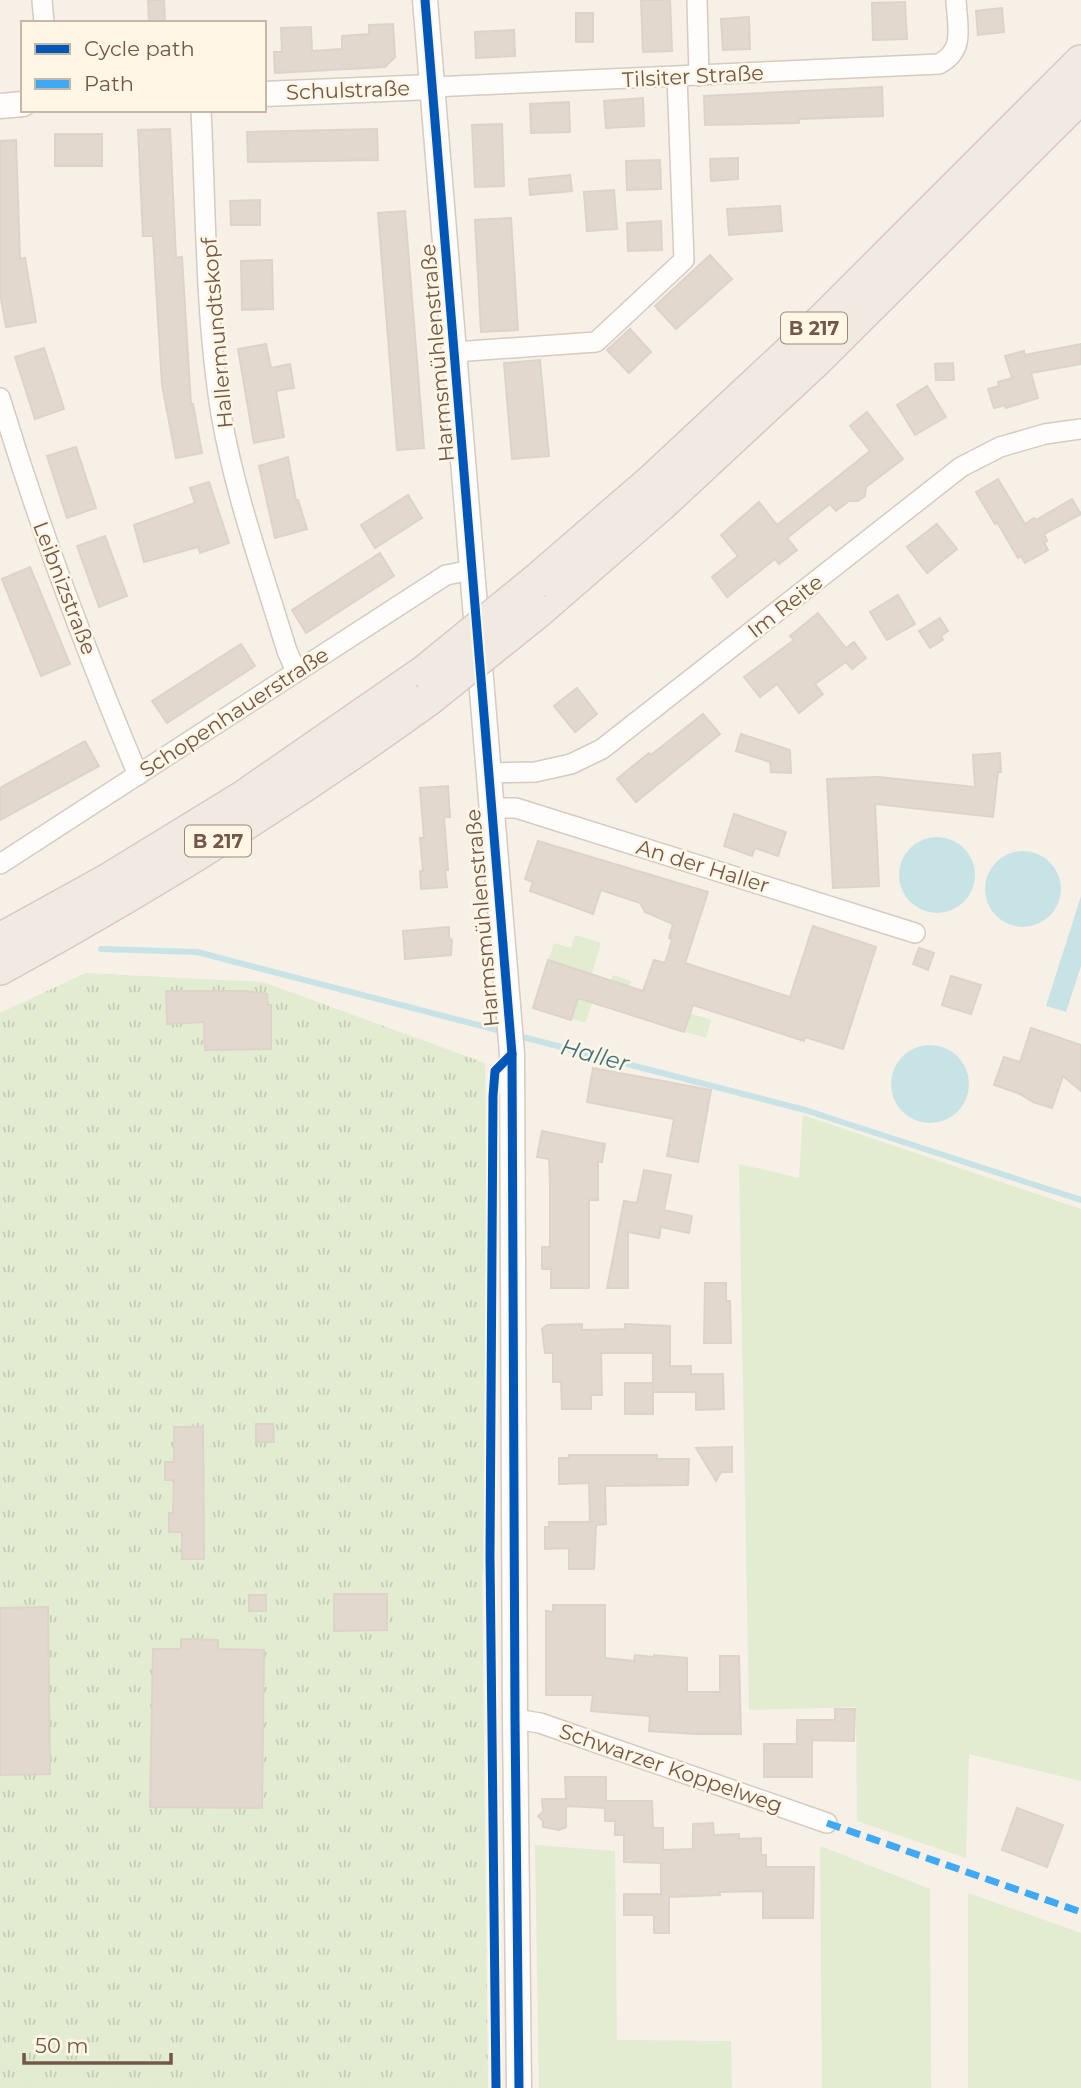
<svg xmlns="http://www.w3.org/2000/svg" width="1081" height="2088" viewBox="0 0 1081 2088" font-family="Montserrat,sans-serif">
<style>
.grass{fill:#e1ecd1}
.park{fill:url(#park-tufts)}
.water{fill:#c8e3e5}
.lines{fill:none;stroke-linecap:round;stroke-linejoin:round}
.stream{stroke:#c8e3e5;stroke-width:6}
.building{fill:#e2d8ce;stroke:#ded3c9;stroke-width:2}
.minor-casing{stroke:#d5cbc1;stroke-width:22}
.tertiary-casing{stroke:#d5cbc1;stroke-width:27}
.trunk-casing{stroke:#d5cbc4;stroke-width:36}
.minor{stroke:#fefdfb;stroke-width:19}
.tertiary{stroke:#fefdfb;stroke-width:24}
.trunk{stroke:#f1eae3;stroke-width:33}
.trunk-bridge-casing{stroke:#d5cbc4;stroke-width:36;stroke-linecap:butt}
.trunk-bridge{stroke:#f1eae3;stroke-width:33}
.quiet{stroke:#3fa9f5;stroke-width:7;stroke-dasharray:14 7;stroke-linecap:butt}
.cycleway-casing{stroke:#fff6e6;stroke-width:13}
.cycleway{stroke:#0057b8;stroke-width:9}
.labels{text-anchor:middle;dominant-baseline:central;stroke-width:5;stroke-linejoin:round;paint-order:stroke}
.shield{fill:#fff6e6;stroke:#9d8777;stroke-width:2}
.shield-label{font-size:19px;font-weight:bold;fill:#735847}
.street-label{font-size:21px;fill:#735847;stroke:#fff6e6}
.water-label{font-size:23px;font-style:italic;fill:#3f7380;stroke:#fff6e6}
</style>
<defs>
<pattern id="park-tufts" width="24" height="20" patternUnits="userSpaceOnUse" patternTransform="scale(1.75)"><rect width="24" height="20" fill="#e1ecd1"/><path d="M3 7l-1-3M5 7V3M7 7l1-3M15 17l-1-3M17 17v-4M19 17l1-3" fill="none" stroke="#c4ccb5"/></pattern>
</defs>
<rect width="100%" height="100%" fill="#f6f0e6"/>
<g class="grass">
<path d="M575,935L601,943L592,974L611,980L613,975L631,981L628,994L711,1020L706,1038L592,1003L585,1023L556,1014L548,962L554,943L571,948Z"/>
<path d="M803,1115L1081,1209V1781L969,1754L966,1858L857,1821L856,1707L749,1710L739,1164L799,1178Z"/>
<path d="M535,1845L615,1851L617,2040L731,2041L732,2088H539Z"/>
<path d="M820,1846L930,1889L931,2088H822Z"/>
<path d="M968,1893L1081,1933V2088H968Z"/>
</g>
<path class="park" d="M86,973L263,982L485,1063L490,1546L482,1576L488,2088H0V1013Z"/>
<g class="water">
<circle cx="937" cy="875" r="38"/>
<circle cx="1023" cy="889" r="38"/>
<path d="M1081,896V966L1066,1012L1046,1006Z"/>
<circle cx="930" cy="1084" r="39"/>
</g>
<g class="lines">
<g class="stream">
<path d="M101,949L197,952L505,1032"/>
<path d="M515,1035L805,1110L1081,1200"/>
</g>
</g>
<g class="building">
<path d="M148,0H164L165,23H149Z"/>
<path d="M641,0H670L672,51L643,52Z"/>
<path d="M905,2L907,39L873,40L872,3Z"/>
<path d="M1002,8L1004,32L978,35L976,11Z"/>
<rect x="576" y="13" width="17" height="29"/>
<path d="M749,17L750,49L723,50L721,19Z"/>
<path d="M393,24L395,57L385,67L275,73L274,52H282L281,28L311,27L312,51L342,49V36L369,34V25Z"/>
<path d="M514,30L515,56L476,58L475,32Z"/>
<path d="M882,87L883,116L799,119V123L705,125L704,96Z"/>
<path d="M643,98L644,126L606,128L604,101Z"/>
<path d="M569,102L570,132L531,133L530,104Z"/>
<path d="M502,124L504,186L475,187L472,125Z"/>
<path d="M170,129L176,258L182,257L191,405L193,404L202,453L176,458L162,385L153,236H143L138,130Z"/>
<path d="M377,129L378,160L248,162L247,132Z"/>
<rect x="55" y="134" width="47" height="32"/>
<path d="M16,140L20,259L25,258L36,322L6,327L0,293V141Z"/>
<path d="M738,158V179L711,181L710,159Z"/>
<path d="M660,160L661,189L627,190L626,161Z"/>
<path d="M570,175L572,191L530,195L529,179Z"/>
<path d="M614,190L617,229L587,231L584,192Z"/>
<path d="M260,200V225H231L230,201Z"/>
<path d="M780,206L782,231L729,235L727,209Z"/>
<path d="M405,211L424,448L397,450L378,213Z"/>
<path d="M511,218L518,330L481,332L475,220Z"/>
<path d="M661,221L662,250L628,251L627,223Z"/>
<path d="M710,255L732,279L676,329L655,306Z"/>
<path d="M272,260L273,309L242,310L241,261Z"/>
<path d="M630,329L651,352L629,373L607,350Z"/>
<path d="M266,344L271,368L290,364L294,388L276,391L284,437L254,443L238,349Z"/>
<path d="M1081,344V364L1031,373L1038,398L1006,408L1005,405L994,408L988,389L999,386L998,382L1012,378L1005,356L1024,351L1025,355Z"/>
<path d="M44,348L64,409L35,419L15,357Z"/>
<path d="M540,360L549,456L512,459L504,363Z"/>
<path d="M953,363L954,380H936L935,364Z"/>
<path d="M927,386L946,417L915,435L897,405Z"/>
<path d="M867,412L903,459L866,487L865,496L858,501H849L836,511L830,504L787,538L797,550L779,564L775,559L727,597L712,577L738,556L721,535L759,502L777,525L870,451L850,426Z"/>
<path d="M76,447L96,508L67,518L47,456Z"/>
<path d="M288,457L296,501L298,500L307,529L275,538L259,466Z"/>
<path d="M998,479L1025,524L1034,518L1036,520L1072,499L1081,514L1044,534L1047,541L1044,542L1048,550L1025,563L1021,556L1018,558L997,522L995,524L976,492Z"/>
<path d="M209,482L229,543L200,553L198,547L144,562L134,525L195,503L190,488Z"/>
<path d="M408,495L422,518L375,548L361,525Z"/>
<path d="M937,524L957,549L927,573L907,547Z"/>
<path d="M105,536L127,596L99,607L77,546Z"/>
<path d="M380,553L394,576L306,633L292,610Z"/>
<path d="M30,567L70,664L41,676L2,579Z"/>
<path d="M898,595L915,624L887,640L870,612Z"/>
<path d="M818,613L846,648L854,642L866,658L852,669L846,662L815,684L823,694L799,713L777,684L760,697L744,677L794,640L790,636Z"/>
<path d="M940,618L948,631L941,636L943,640L930,648L919,631Z"/>
<path d="M241,644L255,666L167,723L152,701Z"/>
<path d="M577,688L597,714L575,732L554,706Z"/>
<path d="M703,714L720,734L636,802L617,779L649,753L651,755Z"/>
<path d="M741,734L790,750L791,773L771,772L770,762L736,751Z"/>
<path d="M85,741L99,766L0,820V788Z"/>
<path d="M1000,753L1001,772H998L993,817L875,804L879,886L833,888L827,779L878,777L975,787L973,755Z"/>
<path d="M448,786L450,817H444L448,870H445L447,887L421,889L420,871H423L420,838H424L420,788Z"/>
<path d="M734,814L786,832L778,856L755,848L752,856L724,846Z"/>
<path d="M538,841L708,892L685,963L790,997L813,926L876,947L843,1049L805,1037L804,1041L693,1005L684,1032L578,998L571,1020L533,1008L548,960L643,991L654,960L665,963L672,940L669,938L673,924L645,912L640,903L601,890L593,914L530,891L533,882L525,879Z"/>
<path d="M449,927V938L452,940L451,955L405,959L403,931Z"/>
<path d="M919,948L934,953L928,970L913,964Z"/>
<path d="M951,976L981,985L971,1014L942,1005Z"/>
<path d="M166,991H245L267,994L268,1005H271V1049L205,1050L204,1022L167,1024Z"/>
<path d="M1031,1028L1081,1045V1091L1063,1076L1052,1108L1033,1102L1020,1094L994,1085L1004,1057L1020,1062Z"/>
<path d="M593,1068L711,1090L698,1162L667,1156L674,1119L587,1102Z"/>
<path d="M542,1131L605,1144L602,1162H598V1200H589V1288H551V1269H542V1247H550V1181L549,1159L537,1157Z"/>
<path d="M644,1170L671,1175L664,1210L692,1216L689,1233L661,1227L659,1238L628,1232V1288H607L624,1201L637,1203Z"/>
<path d="M705,1283H726V1301H730L731,1343H704Z"/>
<path d="M582,1324V1330L625,1329V1324L670,1326V1366H691V1374H723L724,1409L696,1410V1392H653V1353H601L602,1395H591V1409H562L561,1382H553V1353H545L542,1329L547,1325Z"/>
<rect x="625" y="1383" width="28" height="31"/>
<path d="M256,1424H273L274,1442H256Z"/>
<path d="M174,1427H203L204,1559H182V1532H169V1513H173L174,1480H165V1462H174Z"/>
<path d="M732,1447V1472H721L716,1481L696,1448Z"/>
<path d="M569,1455H657V1459H689L688,1485L605,1486L606,1524L596,1525L594,1569H569V1548L545,1549V1527H549V1522H590L589,1483L559,1484V1458H569Z"/>
<path d="M334,1594H387V1630L334,1631Z"/>
<rect x="249" y="1595" width="17" height="16"/>
<path d="M553,1605H605V1658L634,1661L635,1655L654,1657V1655L687,1658V1692H720V1656H739L741,1734H695L649,1731L650,1716L591,1711L593,1695H546V1611L553,1612Z"/>
<path d="M48,1607L50,1774L0,1775V1608Z"/>
<path d="M181,1639L218,1640V1649L264,1650L262,1808L150,1807L153,1649H181Z"/>
<path d="M835,1709H855L854,1741L812,1740V1777H764V1744H797V1720H835Z"/>
<path d="M565,1777H606V1801H652L653,1828H663V1850L693,1849V1824L713,1823L714,1835L739,1834V1839L761,1838V1855H766V1867H814L813,1918H763V1891L719,1892L720,1895L669,1897V1933H654V1915H624V1894H661V1863L624,1862V1835H615V1821H605V1808L566,1806V1827L559,1830L543,1827V1821L538,1816L543,1812L542,1799H566Z"/>
<path d="M1017,1808L1063,1825L1047,1867L1002,1850Z"/>
</g>
<g class="lines">
<g class="minor-casing">
<g id="minor">
<path d="M42,0L44,23"/>
<path d="M697,0L699,76"/>
<path d="M432,87L939,64C966,50 957,26 956,0"/>
<path d="M201,110C206,210 205,316 221,414C235,495 263,572 287,651L296,671"/>
<path d="M454,352L596,342L684,260L677,77"/>
<path d="M0,398C39,526 86,652 138,775"/>
<path d="M487,773L535,772L571,764L602,749L961,467L1000,447L1045,434L1081,429"/>
<path d="M490,808H516L915,933"/>
<path d="M0,864L446,575L472,570"/>
<path d="M515,1719L540,1723L827,1823"/>
</g>
</g>
<g class="tertiary-casing">
<g id="tertiary">
<path d="M425,0L512,1054L515,1719L519,2088"/>
<path d="M264,94L432,87"/>
<path d="M0,106L23,104"/>
</g>
</g>
<g class="trunk-casing">
<g id="trunk">
<path d="M535,582L653,480L803,340L1081,62"/>
<path d="M538,611L660,505L816,360L1081,96"/>
<path d="M0,940L107,881L244,797L426,671"/>
<path d="M0,968C148,887 290,799 427,700"/>
</g>
</g>
<use href="#minor" class="minor"/>
<use href="#tertiary" class="tertiary"/>
<use href="#trunk" class="trunk"/>
<g class="trunk-bridge-casing">
<g id="trunk-bridge">
<path d="M426,671L535,582"/>
<path d="M427,700L538,611"/>
</g>
</g>
<use href="#trunk-bridge" class="trunk-bridge"/>
<path class="quiet" d="M827,1823L1081,1912"/>
<g class="cycleway-casing">
<g id="cycleway">
<path d="M425,0L512,1054L515,1719L519,2088"/>
<path d="M496,2088L490,1556L493,1096L495,1071L512,1054"/>
</g>
</g>
<use href="#cycleway" class="cycleway"/>
</g>
<g class="labels">
<g class="shield">
<rect x="781" y="312.5" width="66" height="31" rx="5"/>
<rect x="185" y="825.5" width="66" height="31" rx="5"/>
</g>
<g class="shield-label">
<text x="814" y="328">B 217</text>
<text x="218" y="841">B 217</text>
</g>
<g class="street-label">
<text transform="translate(693 76) rotate(-3)">Tilsiter Straße</text>
<text transform="translate(348 90) rotate(-2)">Schulstraße</text>
<text transform="translate(217 333) rotate(-95)">Hallermundtskopf</text>
<text transform="translate(437 353) rotate(-95)">Harmsmühlenstraße</text>
<text transform="translate(65 588) rotate(69)">Leibnizstraße</text>
<text transform="translate(785 606) rotate(-38)">Im Reite</text>
<text transform="translate(234 712) rotate(-33)">Schopenhauerstraße</text>
<text transform="translate(703 866) rotate(17)">An der Haller</text>
<text transform="translate(482 918) rotate(-95)">Harmsmühlenstraße</text>
<text transform="translate(671 1768) rotate(19)">Schwarzer Koppelweg</text>
</g>
<g class="water-label">
<text transform="translate(595 1055) rotate(15)">Haller</text>
</g>
</g>
<rect x="21" y="21" width="245" height="91" fill="#fff6e6" stroke="#c7b7a6" stroke-width="2"/>
<rect x="35" y="44" width="35" height="10" fill="#0057b8" stroke="#c7b7a6" stroke-width="2"/>
<text x="84" y="56" font-size="21" fill="#735847">Cycle path</text>
<rect x="35" y="79" width="35" height="10" fill="#3fa9f5" stroke="#c7b7a6" stroke-width="2"/>
<text x="84" y="91" font-size="21" fill="#735847">Path</text>
<path d="M24 2053v10h147v-10" fill="none" stroke="#735847" stroke-width="3.5"/>
<text x="35" y="2053" font-size="21" fill="#735847" stroke="#fff6e6" stroke-width="5" paint-order="stroke">50 m</text>
</svg>
